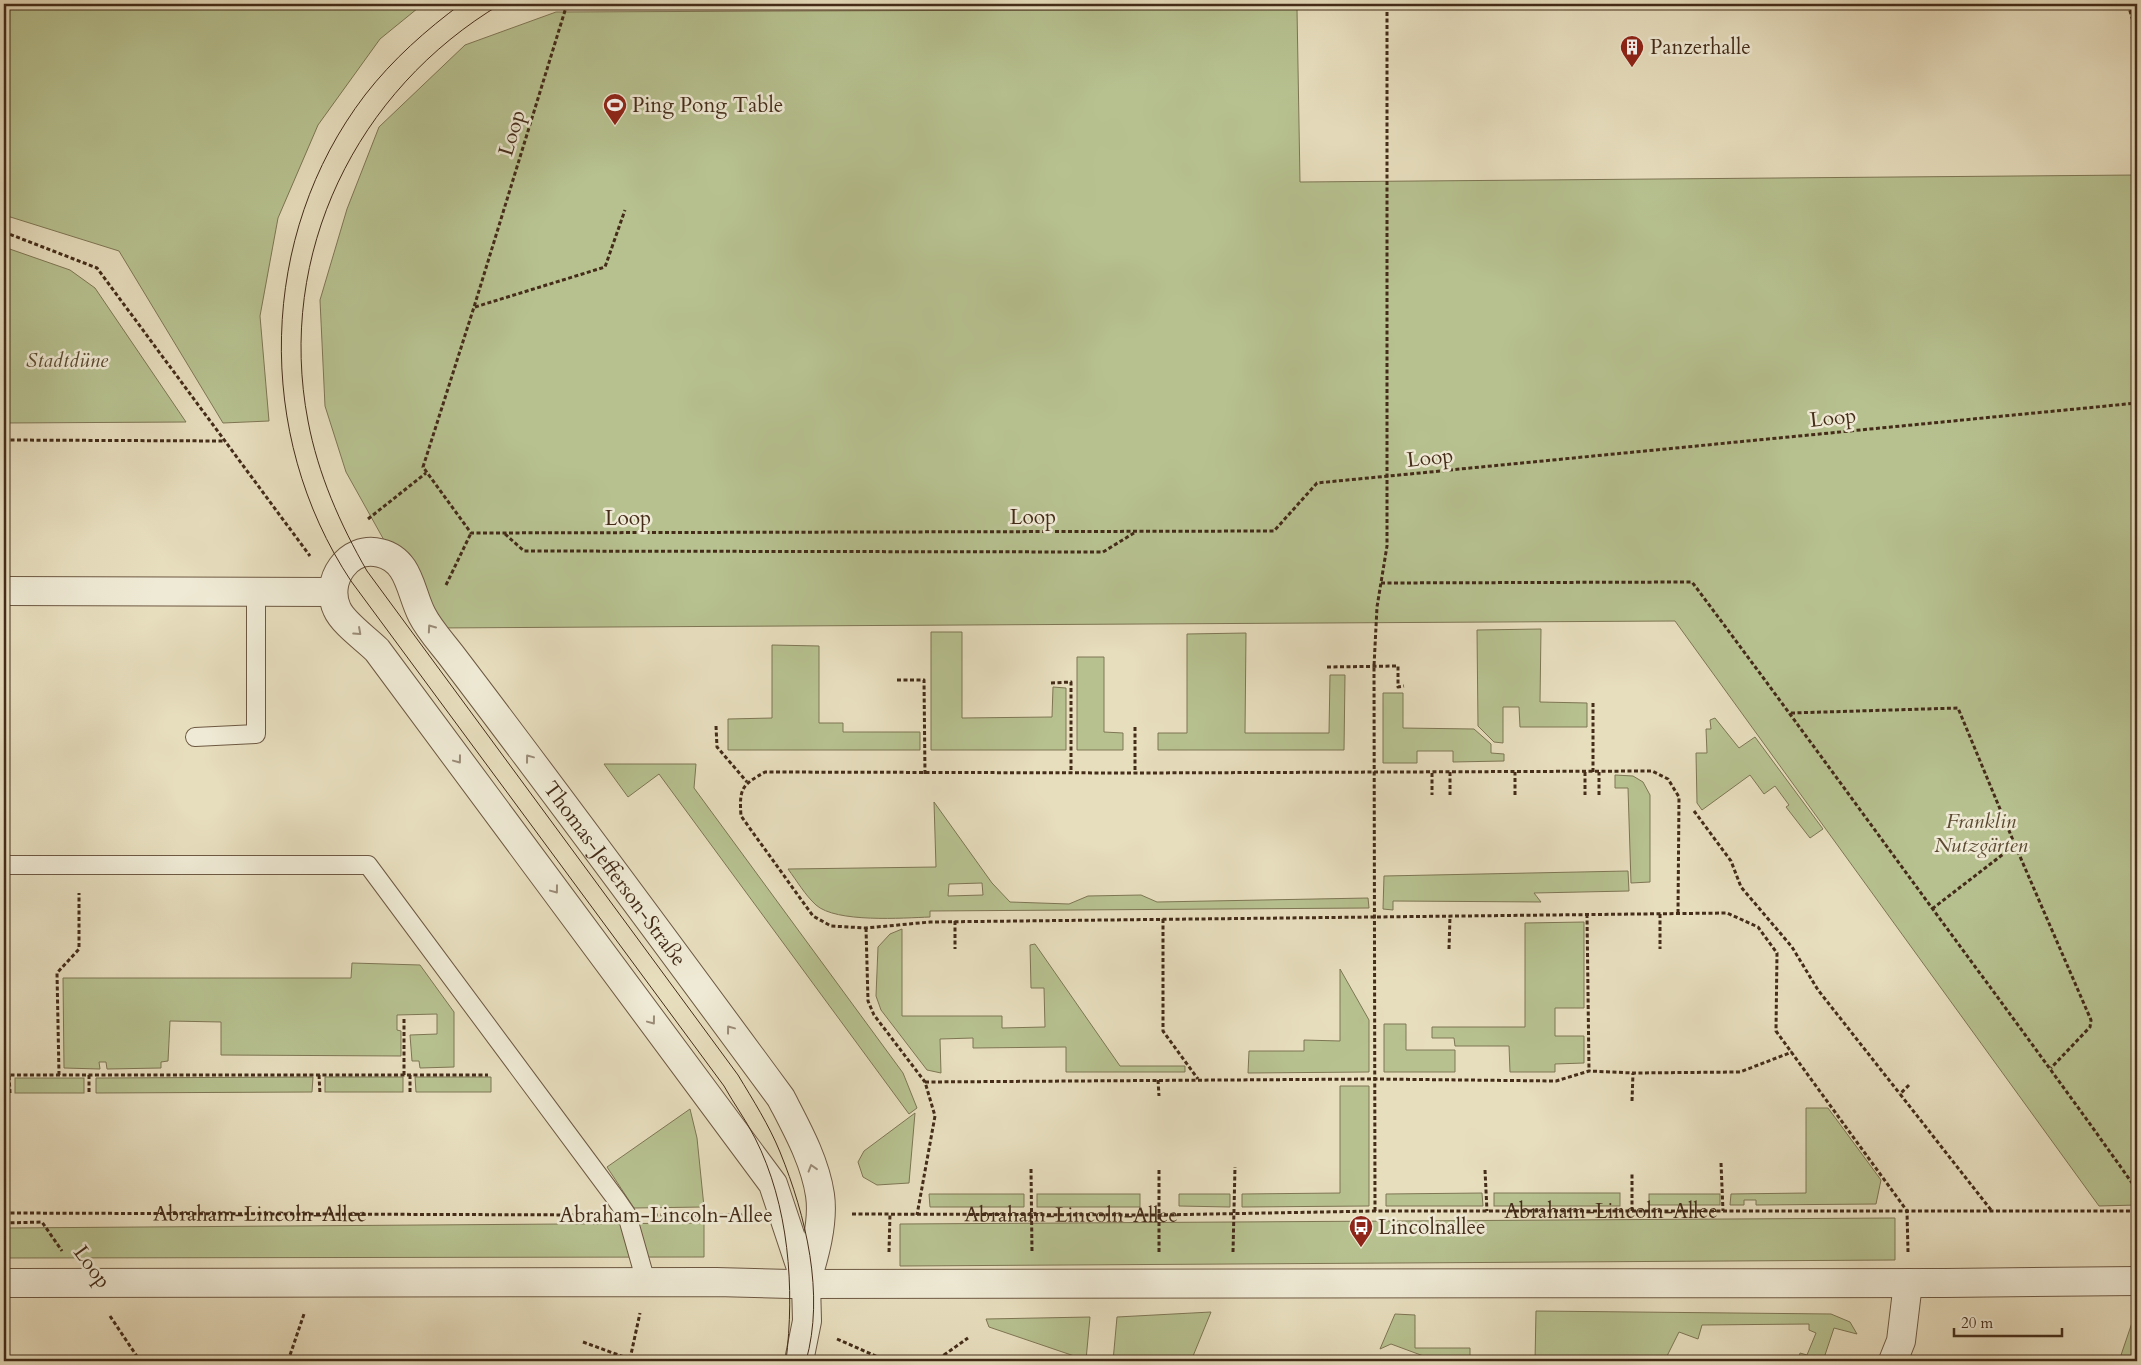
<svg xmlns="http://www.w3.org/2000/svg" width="2141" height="1365" viewBox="0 0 2141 1365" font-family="Cardo,serif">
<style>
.green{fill:#b7c190;stroke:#7e7654;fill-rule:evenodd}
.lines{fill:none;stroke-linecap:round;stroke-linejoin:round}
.lane-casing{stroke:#6d5842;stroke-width:20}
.street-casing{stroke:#6d5842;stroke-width:30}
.path{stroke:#442c19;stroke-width:3;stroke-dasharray:4 2.5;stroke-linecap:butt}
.lane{stroke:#efead5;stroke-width:18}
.street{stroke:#efead5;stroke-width:28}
.tram{stroke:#442c19;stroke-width:1}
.oneway{stroke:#9a8b77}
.labels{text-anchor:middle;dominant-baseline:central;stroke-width:5;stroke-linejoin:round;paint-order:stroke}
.poi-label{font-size:21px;fill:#442c19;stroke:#efead5;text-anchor:start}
.street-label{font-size:21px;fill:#442c19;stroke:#efead5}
.park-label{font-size:21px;font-style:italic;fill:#5b4a31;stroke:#efead5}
</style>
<rect width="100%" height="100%" fill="#e7debe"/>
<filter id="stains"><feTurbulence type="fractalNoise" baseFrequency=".004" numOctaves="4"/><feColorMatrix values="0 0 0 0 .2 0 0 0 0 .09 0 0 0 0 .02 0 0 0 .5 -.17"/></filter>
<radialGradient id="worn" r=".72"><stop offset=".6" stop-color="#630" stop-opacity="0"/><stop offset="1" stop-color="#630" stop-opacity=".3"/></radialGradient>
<g class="green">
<path d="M4,4H423L380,39L318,125L278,218L260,316L269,421L223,423L119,251L4,215Z"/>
<path d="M1297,9L1300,182L2137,175V1205L2099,1206L1675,621L433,628L346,472L325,406L320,300L347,209L379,127L465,45L556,12Z"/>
<path d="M4,247L70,270L95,288L186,422L4,423Z"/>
<path d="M1541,629L1540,702L1587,703V727H1520L1519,707H1503V743L1494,742L1478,726L1477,630Z"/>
<path d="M931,632H962V718L1052,717L1053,687L1066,688V750H931Z"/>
<path d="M1246,633L1245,733H1329L1330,675H1345L1344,750H1158V733H1187V634Z"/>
<path d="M772,645L819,646V723H843V732H920V750H728V719L772,718Z"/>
<path d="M1077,657H1104V732L1123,733V750H1077Z"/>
<path d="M1383,693H1403V728L1474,729L1491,744V753L1504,754V761L1453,762V751H1417V763H1383Z"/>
<path d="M1715,718L1739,748L1755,737L1823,829L1810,838L1786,807L1789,805L1775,786L1764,794L1750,775L1702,810L1697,803L1696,753H1707L1706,729H1711L1710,720Z"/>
<path d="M604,764H696L694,788L903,1073L917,1108L909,1114L659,774L628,797Z"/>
<path d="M1615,775L1633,776L1643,782L1650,795V882L1631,883L1628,788H1615Z"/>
<path d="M934,802L992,883L1010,902L1069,904L1088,896L1141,895L1157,902L1368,898L1369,908L930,911V917C903,918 836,923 816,905C805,895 797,881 788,869L936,867ZM982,883L983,895L948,896L949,884Z"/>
<path d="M1628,871L1629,891L1534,893L1541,902L1393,901V910L1383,909L1384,876Z"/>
<path d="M1584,922V1008H1555V1036H1584V1063L1555,1064V1072H1510L1509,1046H1455L1454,1038H1432V1027H1525V923Z"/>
<path d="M902,929V1016H1002V1028L1045,1027L1044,988H1031L1030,945L1035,944L1120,1066H1185V1072H1066V1047L973,1048V1038L940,1039L941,1073L927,1070L881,1010L876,996L878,947L890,934Z"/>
<path d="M352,963L420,965L454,1012V1067L420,1068L419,1061H412L410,1035L437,1034V1014L397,1015V1030L401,1031V1056L221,1055V1022L170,1021L168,1061L161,1062V1068L107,1069L106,1062H99L100,1069L64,1068L63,978H351Z"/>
<path d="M1340,969L1369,1020V1072L1248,1073L1249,1051H1304V1040L1340,1041Z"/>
<path d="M1384,1024H1406V1050H1455V1072H1384Z"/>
<path d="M313,1077L312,1092L96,1093V1078Z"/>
<rect x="325" y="1077" width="78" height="15"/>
<path d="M415,1077H491V1092H416Z"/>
<rect x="15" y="1078" width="69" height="15"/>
<path d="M1340,1086H1369V1206L1242,1207V1194L1340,1193Z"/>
<path d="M1806,1108H1828L1881,1180L1876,1204L1756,1205V1200H1744V1205H1730L1731,1194L1806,1193Z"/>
<path d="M690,1109L697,1138L704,1207L634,1208L607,1167Z"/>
<path d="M915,1113L909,1183L877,1185L863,1177L858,1162L864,1151Z"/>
<path d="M1482,1193L1483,1206H1386V1194Z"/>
<rect x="1494" y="1193" width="126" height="13"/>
<path d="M929,1194H1024V1207H930Z"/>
<rect x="1037" y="1194" width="103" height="13"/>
<path d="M1179,1194H1230V1207L1179,1206Z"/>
<rect x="1649" y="1194" width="71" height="11"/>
<path d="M1895,1218V1260L900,1266V1224Z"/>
<path d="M704,1223V1257L4,1258V1228Z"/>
<path d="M1536,1311L1831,1314L1850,1322L1857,1334L1834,1328L1823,1361H1798L1800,1353L1807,1355L1816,1333L1809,1330V1324L1702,1325L1698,1339L1679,1332L1667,1356L1678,1361H1535Z"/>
<path d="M2136,1311L2137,1361H2119Z"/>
<path d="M1211,1312L1191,1361H1113L1117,1317Z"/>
<path d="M1395,1314L1415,1315V1348H1470V1361H1437L1391,1344L1380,1349Z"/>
<path d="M1090,1317L1086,1360L989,1327L986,1319Z"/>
</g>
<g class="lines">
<g class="lane-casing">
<g id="lane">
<path d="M195,737L256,734V591"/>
<path d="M4,865H368L616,1199L627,1215L646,1282"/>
</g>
</g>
<g class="street-casing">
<g id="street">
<path d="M4,591L333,592"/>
<path d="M4,1283L716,1282L790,1284L1945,1283L2137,1281"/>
<path id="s3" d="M799,1361L807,1321L806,1283L773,1184L377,650C366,639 343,623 337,609C324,581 348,545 380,553C410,560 410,592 422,615C429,629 441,642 451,655C563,802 672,950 781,1098C797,1129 815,1161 820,1195C824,1223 814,1257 806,1283"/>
<path d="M1893,1361L1901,1341L1908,1283"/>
</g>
</g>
<g class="path">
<path d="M567,4L474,307L423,467L471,533L1274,531L1317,483L2137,403"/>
<path d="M2128,4L2137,35"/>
<path d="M4,232L97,268L310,556"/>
<path d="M475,307L605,267L625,210"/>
<path d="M4,440L225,441"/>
<path d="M368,519L426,473"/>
<path d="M505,534L524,551L1103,552L1134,533"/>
<path d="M1381,583L1692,582C1773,690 1852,799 1932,908C2001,1002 2070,1095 2137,1190"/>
<path d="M446,585L471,533"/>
<path d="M1327,667L1398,666V687L1404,686"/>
<path d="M897,680H924L925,774"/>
<path d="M1051,683L1071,682V773"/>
<path d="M1791,713L1958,708L2015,845L1932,909"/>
<path d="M716,726L717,747L747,782"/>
<path d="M1135,727V773"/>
<path d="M1450,772V795"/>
<path d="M1585,772V795"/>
<path d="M1593,772V701"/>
<path d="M1432,773V795"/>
<path d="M1515,795V772"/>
<path d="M1599,795V772"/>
<path d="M1694,811L1731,861L1741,887L1792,947L1818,990L1900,1094"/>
<path d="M2015,845L2091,1020L2090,1027L2051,1068"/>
<path d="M1678,913L1679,797L1668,779L1652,771L1135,773L765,772C742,785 739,788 741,816L813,916L831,926L866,928L930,922L1727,913L1758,927L1777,953L1776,1031L1907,1211L1908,1252"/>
<path d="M1587,914L1589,1071"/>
<path d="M1660,914V949"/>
<path d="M1163,919V1031L1198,1079"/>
<path d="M955,921V949"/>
<path d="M866,928L868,1001L874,1015L925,1082L935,1116L917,1215"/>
<path d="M1449,949L1450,916"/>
<path d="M59,1075L57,973L79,949V893"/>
<path d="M89,1075V1094"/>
<path d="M319,1075L320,1094"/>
<path d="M404,1075V1017"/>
<path d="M410,1075V1094"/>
<path d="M1158,1080L1159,1096"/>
<path d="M925,1082L1375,1079L1556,1081L1589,1071L1633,1073L1740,1072L1792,1052"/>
<path d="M1909,1085L1900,1094L1991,1210"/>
<path d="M10,1093L9,1075H488"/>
<path d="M1632,1101L1633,1073"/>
<path d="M1721,1163L1723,1211"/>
<path d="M1031,1169L1032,1252"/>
<path d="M1485,1170L1487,1211"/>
<path d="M1375,1211L1374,666L1377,607L1387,546V4"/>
<path d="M1632,1211V1174"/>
<path id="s1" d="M4,1213L593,1215"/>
<path id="s2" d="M852,1214L1159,1215L1375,1211H2137"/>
<path d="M654,1215H751"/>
<path d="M4,1223L42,1222L62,1251"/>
<path d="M889,1252L890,1213"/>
<path d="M1159,1252V1168"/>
<path d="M1233,1252L1235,1167"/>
<path d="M110,1316L140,1361"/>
<path d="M837,1339L887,1361"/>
<path d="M583,1342L635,1361"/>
<path d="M630,1359L640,1313"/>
<path d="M288,1361L304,1314"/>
<path d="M941,1361L944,1355L968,1338"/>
</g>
<use href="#lane" class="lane"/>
<use href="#street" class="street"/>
<g class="tram">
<path d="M461,4C426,30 393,59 365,95C258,235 254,435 351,581L724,1086C734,1104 746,1120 755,1138C789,1205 795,1288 786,1361"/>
<path d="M501,4C356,90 276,254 308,421C318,474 340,524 367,571L738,1075C753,1100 769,1125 780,1152C806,1216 825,1294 806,1361"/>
</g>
</g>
<defs><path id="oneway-chevron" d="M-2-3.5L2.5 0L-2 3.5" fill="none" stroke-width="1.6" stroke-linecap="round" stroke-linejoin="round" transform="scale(1.25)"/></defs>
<g class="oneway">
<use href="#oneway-chevron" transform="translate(431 628) rotate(-125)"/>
<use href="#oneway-chevron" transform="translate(358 632) rotate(42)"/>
<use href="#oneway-chevron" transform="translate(529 758) rotate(-127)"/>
<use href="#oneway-chevron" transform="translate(458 760) rotate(53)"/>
<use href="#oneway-chevron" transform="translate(555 890) rotate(53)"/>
<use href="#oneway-chevron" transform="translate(652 1021) rotate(53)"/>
<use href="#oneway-chevron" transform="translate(730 1029) rotate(-127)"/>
<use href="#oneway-chevron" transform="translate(812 1168) rotate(-107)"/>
</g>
<defs>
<g id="building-pin" transform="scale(1.25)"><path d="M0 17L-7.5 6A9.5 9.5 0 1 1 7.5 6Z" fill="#8f2418" stroke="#efead5"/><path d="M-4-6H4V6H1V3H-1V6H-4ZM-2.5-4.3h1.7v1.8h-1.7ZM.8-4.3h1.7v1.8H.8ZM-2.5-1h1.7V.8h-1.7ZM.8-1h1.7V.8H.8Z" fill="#fff"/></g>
<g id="stadium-pin" transform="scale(1.25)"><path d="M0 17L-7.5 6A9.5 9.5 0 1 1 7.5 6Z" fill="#8f2418" stroke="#efead5"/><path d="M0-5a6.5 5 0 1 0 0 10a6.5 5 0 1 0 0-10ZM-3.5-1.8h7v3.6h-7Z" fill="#fff"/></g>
<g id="bus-pin" transform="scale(1.25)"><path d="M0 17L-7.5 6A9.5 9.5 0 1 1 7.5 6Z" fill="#8f2418" stroke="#efead5"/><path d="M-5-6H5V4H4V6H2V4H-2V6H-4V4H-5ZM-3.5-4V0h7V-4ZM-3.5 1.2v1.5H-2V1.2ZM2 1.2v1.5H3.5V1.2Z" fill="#fff"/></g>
</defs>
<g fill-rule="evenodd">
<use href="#building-pin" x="1632" y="47"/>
<use href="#stadium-pin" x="615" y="105"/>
<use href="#bus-pin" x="1361" y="1227"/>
</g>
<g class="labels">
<g class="poi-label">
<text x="1650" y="47">Panzerhalle</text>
<text x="632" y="105">Ping Pong Table</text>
<text x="1378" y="1227">Lincolnallee</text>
</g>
<g class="street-label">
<text transform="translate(512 133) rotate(-73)">Loop</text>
<text transform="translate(1833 418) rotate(-6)">Loop</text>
<text transform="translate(1430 458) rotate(-6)">Loop</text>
<text x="1033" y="517">Loop</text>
<text x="628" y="518">Loop</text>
<text stroke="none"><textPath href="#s3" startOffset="1394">Thomas-Jefferson-Straße</textPath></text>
<text stroke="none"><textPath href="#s2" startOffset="759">Abraham-Lincoln-Allee</textPath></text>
<text stroke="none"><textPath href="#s1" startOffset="256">Abraham-Lincoln-Allee</textPath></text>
<text x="666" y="1215">Abraham-Lincoln-Allee</text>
<text stroke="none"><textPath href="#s2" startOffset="219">Abraham-Lincoln-Allee</textPath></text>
<text transform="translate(92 1267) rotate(54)">Loop</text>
</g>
<g class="park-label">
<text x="67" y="360">Stadtdüne</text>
<text x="1981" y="821">Franklin<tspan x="1981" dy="24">Nutzgärten</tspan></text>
</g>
</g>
<rect width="2141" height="1365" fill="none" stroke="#e7debe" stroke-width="20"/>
<rect x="5" y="5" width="2131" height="1355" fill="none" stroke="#442c19" stroke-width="2.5"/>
<rect x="10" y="10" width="2121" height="1345" fill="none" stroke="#442c19"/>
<path d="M1954 1328v8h108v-8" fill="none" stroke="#442c19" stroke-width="2.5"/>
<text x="1961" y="1328" font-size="15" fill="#442c19" stroke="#efead5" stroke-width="4" paint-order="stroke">20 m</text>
<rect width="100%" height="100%" filter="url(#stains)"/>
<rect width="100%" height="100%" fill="url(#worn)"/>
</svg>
